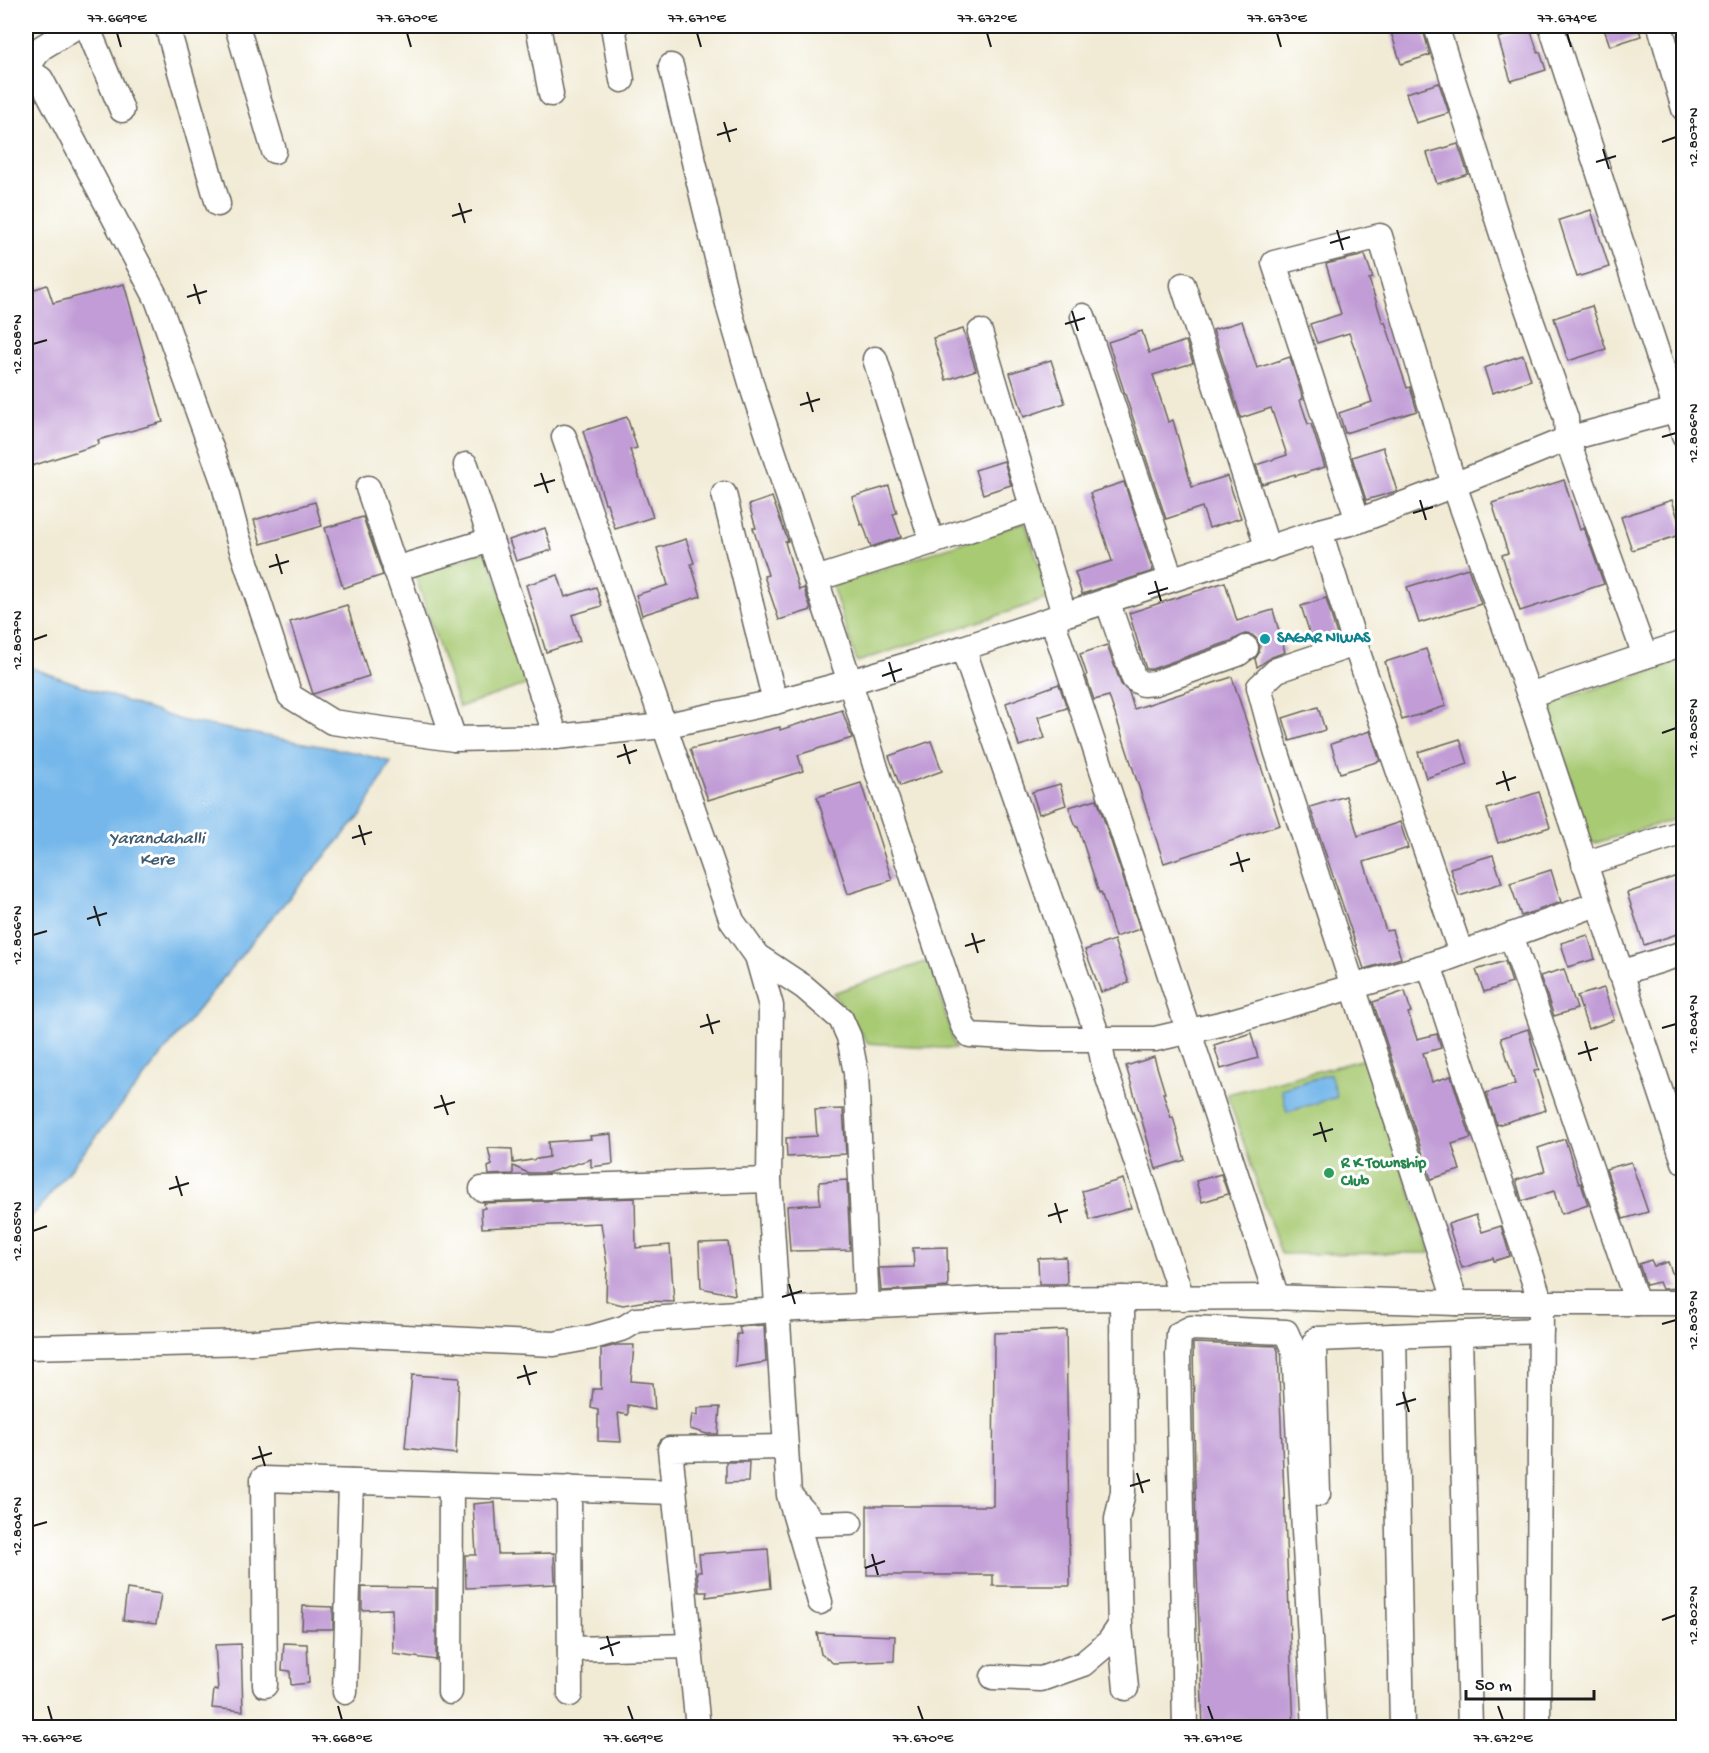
<svg xmlns="http://www.w3.org/2000/svg" width="1709" height="1753" viewBox="0 0 1709 1753" font-family="'Gochi Hand',sans-serif">
<style>
.green{fill:#a8ca73;stroke:#627348;stroke-width:1.5}
.water{fill:#74b7ea;stroke:#486a83;stroke-width:1.5}
.building{fill:#c19cd6}
.lines{fill:none;stroke-linecap:round;stroke-linejoin:round}
.minor-casing{stroke:#67645d;stroke-width:27}
.minor{stroke:#fff;stroke-width:24}
.ticks{fill:none;stroke:#1c1c1c;stroke-width:2}
.culture-dot{fill:#0f9aa8;stroke:#fff;stroke-width:2}
.leisure-dot{fill:#2e9e5b;stroke:#fff;stroke-width:2}
.labels{text-anchor:middle;dominant-baseline:central;stroke-width:6;stroke-linejoin:round;paint-order:stroke}
.culture-label{font-size:16px;font-weight:bold;fill:#0d838f;stroke:#fff;text-anchor:start}
.leisure-label{font-size:16px;font-weight:bold;fill:#27864d;stroke:#fff;text-anchor:start}
.water-label{font-size:18px;font-style:italic;fill:#3f5a6e;stroke:#fff}
.neatline{fill:none;stroke:#1c1c1c;stroke-width:2}
.ticks-label{font-size:15px;text-anchor:middle;fill:#1c1c1c}
</style>
<rect width="100%" height="100%" fill="#fff"/>
<filter id="ink" filterUnits="userSpaceOnUse"><feTurbulence type="fractalNoise" baseFrequency=".0167" numOctaves="2"/><feDisplacementMap in="SourceGraphic" scale="12" xChannelSelector="R" yChannelSelector="G"/><feConvolveMatrix kernelMatrix="1 2 1 2 8 2 1 2 1" color-interpolation-filters="sRGB"/></filter>
<filter id="wash" filterUnits="userSpaceOnUse"><feTurbulence type="fractalNoise" baseFrequency=".008" numOctaves="4" result="noise"/><feDisplacementMap in="SourceGraphic" scale="24" xChannelSelector="R" yChannelSelector="G"/><feGaussianBlur stdDeviation="1.35" result="paint"/><feColorMatrix in="noise" values="0 0 0 0 0 0 0 0 0 0 0 0 0 0 0 0 0 1.4 0 .05"/><feComposite in="paint" operator="in"/></filter>
<g filter="url(#wash)">
<rect width="100%" height="100%" fill="#f1ebd5"/>
<g class="green">
<path d="M1025,522L1050,598L857,662L832,586Z"/>
<path d="M487,551L531,683L459,707L415,575Z"/>
<path d="M1683,661V817L1592,844L1546,704Z"/>
<path d="M931,960L955,1049L868,1043L833,993Z"/>
<path d="M1365,1059L1431,1253L1281,1254L1227,1094Z"/>
</g>
<g class="water">
<path d="M26,666L180,720L358,753L391,762L361,815L269,921L36,1212L26,1221Z"/>
<path d="M1330,1074L1337,1097L1287,1112L1281,1089Z"/>
</g>
<g id="blocks">
<g class="building">
<path d="M1389,26H1422L1430,55L1401,64Z"/>
<path d="M1603,26H1638L1641,36L1610,46Z"/>
<path d="M1530,28L1538,53L1540,52L1546,70L1511,81L1498,38Z"/>
<path d="M1439,83L1449,113L1416,123L1406,93Z"/>
<path d="M1458,144L1468,174L1437,184L1427,153Z"/>
<path d="M1591,210L1609,267L1577,277L1559,220Z"/>
<path d="M1365,255L1373,278L1369,279L1383,323L1385,322L1407,388L1410,387L1417,411L1345,433L1339,413L1372,402L1356,352L1349,333L1317,343L1310,324L1341,314L1326,264Z"/>
<path d="M124,284L163,422L98,440L99,444L26,468V292L47,285L53,303Z"/>
<path d="M1592,306L1606,349L1568,361L1554,318Z"/>
<path d="M1242,321L1257,368L1290,357L1303,399L1300,400L1308,424H1311L1325,467L1295,476V474L1262,484L1256,465L1287,455L1271,408L1241,418L1213,330Z"/>
<path d="M963,329L976,370L946,380L933,338Z"/>
<path d="M1142,331L1149,353L1186,341L1193,363L1153,375L1168,422L1173,420L1192,487L1227,476L1241,518L1209,528L1202,507L1166,519L1108,342Z"/>
<path d="M1523,355L1531,380L1492,393L1484,368Z"/>
<path d="M1051,360L1065,403L1024,417L1010,373Z"/>
<path d="M627,417L637,448L630,450L653,517L615,529L607,503H605L583,431Z"/>
<path d="M1383,447L1397,491L1366,500L1352,457Z"/>
<path d="M1004,461L1011,485L983,494L975,470Z"/>
<path d="M1564,480L1580,530L1584,528L1604,584L1520,611L1502,555L1508,553L1492,503Z"/>
<path d="M1124,482L1153,571L1082,594L1075,572L1112,561L1090,493Z"/>
<path d="M889,486L897,513L893,514L901,537L871,547L863,524L861,525L852,497Z"/>
<path d="M772,497L788,541L785,542L799,590L804,588L811,610L779,620L764,576L768,575L753,528H756L749,505Z"/>
<path d="M1672,500L1683,534L1632,550L1621,517Z"/>
<path d="M315,502L322,526L261,544L254,520Z"/>
<path d="M363,517L383,575L343,588L325,528Z"/>
<path d="M545,528L552,550L516,561L509,540Z"/>
<path d="M686,539L694,563L691,564L701,596L642,615L636,595L668,585L657,548Z"/>
<path d="M1468,568L1481,604L1419,623L1407,587Z"/>
<path d="M558,575L565,597L596,587L602,606L572,615L580,641L546,652L526,585Z"/>
<path d="M1225,582L1237,621L1273,610L1285,652L1272,657L1257,667L1255,659L1259,653L1260,646L1258,640L1252,635L1245,634L1231,641L1152,669H1146L1129,613Z"/>
<path d="M1326,598L1337,635L1313,643L1301,606Z"/>
<path d="M347,605L369,676L313,694L290,622Z"/>
<path d="M1107,645L1121,684L1129,692L1134,709L1232,677L1280,825L1164,863L1109,696L1094,700L1086,676L1087,675L1080,654Z"/>
<path d="M1426,649L1446,706L1402,720L1385,662Z"/>
<path d="M1059,684L1067,708L1038,717L1045,738L1019,746L1006,703Z"/>
<path d="M1318,707L1325,730L1290,741L1283,718Z"/>
<path d="M842,710L852,738L798,755L803,771L708,800L690,749L780,727V730Z"/>
<path d="M1370,731L1380,761L1340,773L1331,744Z"/>
<path d="M1460,739L1468,764L1426,778L1418,752Z"/>
<path d="M931,741L942,771L900,786L889,756Z"/>
<path d="M861,783L892,880L848,894L817,797Z"/>
<path d="M1060,784L1066,805L1039,814L1032,792Z"/>
<path d="M1539,792L1550,827L1498,843L1487,809Z"/>
<path d="M1346,796L1358,836L1400,822L1408,848L1364,862L1386,931L1392,930L1401,958L1364,969L1310,807Z"/>
<path d="M1097,799L1140,929L1115,937L1101,892L1099,893L1078,827H1076L1069,807Z"/>
<path d="M1493,855L1502,883L1459,896L1450,868Z"/>
<path d="M1551,870L1561,902L1521,916L1510,883Z"/>
<path d="M1683,874V932L1644,945L1627,893Z"/>
<path d="M1588,935L1595,959L1568,967L1561,943Z"/>
<path d="M1114,940L1129,983L1101,992L1085,950Z"/>
<path d="M1505,961L1512,983L1484,992L1476,970Z"/>
<path d="M1564,969L1577,1009L1554,1016L1540,976Z"/>
<path d="M1604,988L1614,1020L1588,1029L1577,996Z"/>
<path d="M1405,991L1411,1012L1408,1013L1417,1039L1437,1034L1441,1048L1423,1053L1432,1082L1451,1076L1471,1138L1452,1144L1460,1170L1431,1179L1373,1002Z"/>
<path d="M1528,1029L1539,1070L1534,1071L1546,1110L1497,1125L1486,1093L1515,1084L1501,1038Z"/>
<path d="M1251,1033L1258,1058L1221,1069L1214,1045Z"/>
<path d="M1154,1057L1165,1093H1163L1171,1118L1173,1117L1185,1160L1156,1169L1126,1066Z"/>
<path d="M843,1109L846,1154L787,1157L786,1138L817,1136L815,1110Z"/>
<path d="M611,1134L613,1164L591,1167V1159L547,1173H528L513,1166V1174L489,1175L488,1167L492,1165L488,1148L512,1149L513,1163L549,1157L548,1142L591,1139L590,1136Z"/>
<path d="M1565,1139L1579,1184L1581,1183L1588,1205L1561,1214L1554,1191L1522,1201L1516,1180L1545,1171L1538,1148Z"/>
<path d="M1631,1162L1648,1212L1623,1219L1606,1169Z"/>
<path d="M1221,1174L1228,1194L1202,1202L1196,1181Z"/>
<path d="M1123,1179L1131,1208L1090,1220L1082,1191Z"/>
<path d="M847,1180L850,1250L790,1251L787,1206L820,1204L819,1182Z"/>
<path d="M635,1198L636,1248L670,1245L674,1302L646,1301L623,1305L606,1301L607,1265L601,1223L482,1228L481,1209L485,1208L484,1203Z"/>
<path d="M1476,1215L1482,1232L1501,1226L1510,1256L1494,1261L1493,1258L1462,1268L1448,1224Z"/>
<path d="M728,1242L735,1295L701,1288L699,1243Z"/>
<path d="M947,1247L948,1287L881,1291L879,1268L914,1267L913,1248Z"/>
<path d="M1066,1257L1067,1284H1039L1038,1258Z"/>
<path d="M1651,1260L1654,1266L1668,1262L1678,1288L1662,1289L1659,1282L1646,1285L1639,1264Z"/>
<path d="M764,1325L766,1362L735,1367L737,1334H741L739,1327Z"/>
<path d="M1066,1330L1070,1586H993V1575H867V1506H993L994,1333Z"/>
<path d="M1193,1343L1276,1346L1278,1351L1294,1728H1203L1196,1548Z"/>
<path d="M617,1345H634L631,1381L653,1383L655,1410L628,1405V1415L618,1413L621,1442L598,1441V1410L591,1408L593,1389H601V1349Z"/>
<path d="M412,1375L459,1378L456,1454L405,1448Z"/>
<path d="M720,1407L718,1434H707L690,1429L692,1414L698,1416V1408Z"/>
<path d="M726,1462H749L748,1482L726,1483Z"/>
<path d="M495,1502L498,1554L554,1553L555,1584L466,1588L465,1555H476L473,1504Z"/>
<path d="M768,1549L771,1588L706,1597L707,1592H699L697,1572H701L699,1554Z"/>
<path d="M362,1587L436,1588V1660L393,1654L392,1609L362,1610Z"/>
<path d="M127,1589L161,1594L156,1624L123,1620Z"/>
<path d="M303,1606L333,1607V1629H302Z"/>
<path d="M817,1633L895,1636L894,1661L833,1663L821,1654Z"/>
<path d="M284,1643L307,1644L309,1683L291,1685L290,1671L282,1670Z"/>
<path d="M241,1644L243,1711L212,1708L214,1690L218,1691L215,1645Z"/>
</g>
</g>
</g>
<g filter="url(#ink)">
<use href="#blocks" fill-opacity="0" stroke="#67645d" stroke-width="1.5"/>
<g class="lines">
<g class="minor-casing">
<g id="minor">
<path d="M87,26L122,110"/>
<path d="M167,26L218,204"/>
<path d="M237,26L274,151"/>
<path d="M538,26L551,94"/>
<path d="M613,26L622,80"/>
<path d="M1436,26L1514,272L1566,418L1567,439L1645,656"/>
<path d="M1551,26L1684,435"/>
<path d="M1660,26L1684,109"/>
<path d="M671,66L730,312L754,393L850,682L876,768L963,1026L970,1035L1042,1039H1155L1229,1022L1429,965L1597,904"/>
<path d="M26,69L41,79L157,299L223,481L238,538L290,696L332,722L454,739L556,737L663,726L775,702L850,682L963,648L1320,531L1358,521L1454,485L1567,439L1675,410"/>
<path d="M26,69L41,48L77,26"/>
<path d="M1183,285L1268,549"/>
<path d="M1083,316L1171,579"/>
<path d="M980,332L1064,614"/>
<path d="M875,359L932,542L1032,509"/>
<path d="M564,437L732,921L757,956L771,1006L769,1180L789,1495L820,1602"/>
<path d="M466,465L556,737"/>
<path d="M368,488L454,739"/>
<path d="M724,494L775,702"/>
<path d="M1358,521L1274,263L1380,236L1454,485L1529,695L1684,1162"/>
<path d="M1320,531L1355,644L1461,953"/>
<path d="M395,569L491,540"/>
<path d="M816,579L932,542"/>
<path d="M1107,600L1134,679L1143,684L1155,683L1238,654L1246,648"/>
<path d="M1052,619L1277,1298"/>
<path d="M1355,644L1277,670L1259,687L1276,750L1456,1303"/>
<path d="M963,648L1099,1040L1104,1066L1182,1298"/>
<path d="M1529,695L1684,643"/>
<path d="M1584,864L1684,832"/>
<path d="M1511,935L1637,1303"/>
<path d="M757,956L804,987L841,1019L849,1037L856,1073L867,1306"/>
<path d="M1429,965L1541,1303L1538,1728"/>
<path d="M1620,973L1684,953"/>
<path d="M482,1189L769,1180"/>
<path d="M1460,1334L1470,1728"/>
<path d="M1394,1336L1402,1728"/>
<path d="M26,1347L254,1342L341,1334L554,1344L593,1337L624,1328L637,1320L777,1310L998,1299L1270,1297L1456,1303H1684"/>
<path d="M569,1488L570,1694"/>
<path d="M1318,1494L1314,1346L1317,1339L1541,1330"/>
<path d="M793,1499L815,1524L850,1523"/>
<path d="M1120,1626L1126,1688"/>
<path d="M570,1649L690,1646"/>
<path d="M993,1677L1041,1679L1083,1664L1109,1642L1120,1626L1117,1519L1123,1492L1122,1298"/>
<path d="M265,1685L263,1479L674,1492"/>
<path d="M345,1692L351,1482"/>
<path d="M450,1692L451,1485"/>
<path d="M698,1728L670,1449L786,1447"/>
<path d="M1185,1728L1178,1355L1179,1334L1191,1328L1286,1332L1294,1351L1315,1728"/>
</g>
</g>
<use href="#minor" class="minor"/>
</g>
</g>
<path class="ticks" d="M117,33L121,47M407,33L411,47M697,33L701,47M987,33L991,47M1277,33L1281,47M1567,33L1571,47M724,122L730,142M717,135L737,129M1662,142L1676,137M1603,149L1609,169M1596,162L1616,156M459,203L465,223M452,216L472,210M1337,230L1343,250M1330,243L1350,237M194,284L200,304M187,297L207,291M1072,311L1078,331M1065,324L1085,318M33,344L47,340M807,392L813,412M800,405L820,399M1662,437L1676,433M541,473L548,493M534,486L555,480M1420,500L1426,520M1413,513L1433,507M276,554L282,574M269,567L289,561M1155,581L1161,601M1148,594L1168,588M33,640L47,635M889,662L895,682M882,676L902,669M1662,733L1676,728M624,744L630,764M617,757L637,750M1503,771L1509,791M1496,784L1516,777M359,825L365,845M352,838L372,832M1237,852L1243,872M1230,865L1250,859M94,906L100,926M87,919L107,913M972,933L978,953M33,935L47,931M965,946L985,940M707,1014L713,1034M700,1027L720,1021M1662,1028L1676,1024M1585,1041L1591,1061M1578,1054L1598,1048M441,1095L448,1115M434,1108L455,1102M1320,1122L1326,1142M1313,1135L1333,1129M176,1176L182,1196M169,1189L189,1183M1055,1203L1061,1223M1048,1216L1068,1210M33,1231L47,1226M789,1284L795,1304M782,1297L802,1291M1662,1324L1676,1320M524,1365L530,1385M517,1378L537,1372M1403,1392L1409,1412M1396,1405L1416,1399M259,1446L265,1466M252,1459L272,1453M1137,1473L1143,1493M1130,1486L1150,1480M33,1526L47,1522M872,1554L878,1575M865,1568L885,1561M1662,1620L1676,1615M607,1636L613,1656M600,1649L620,1642M48,1706L52,1720M338,1706L342,1720M628,1706L633,1720M918,1706L923,1720M1208,1706L1213,1720M1498,1706L1503,1720"/>
<circle class="culture-dot" cx="1265" cy="639" r="6"/>
<circle class="leisure-dot" cx="1329" cy="1173" r="6"/>
<g class="labels">
<g class="culture-label">
<text x="1277" y="639">SAGAR NIWAS</text>
</g>
<g class="leisure-label">
<text x="1341" y="1164">R K Township<tspan x="1341" dy="18">Club</tspan></text>
</g>
<g class="water-label">
<text x="157" y="839">Yarandahalli<tspan x="157" dy="21">Kere</tspan></text>
</g>
</g>
<rect width="1709" height="1753" fill="none" stroke="#fff" stroke-width="66"/>
<path d="M1466 1690v9h128v-9" fill="none" stroke="#1c1c1c" stroke-width="3"/>
<text x="1475" y="1690" font-size="18" fill="#1c1c1c" stroke="#ffffff" stroke-width="4.5" paint-order="stroke">50 m</text>
<rect x="33" y="33" width="1643" height="1687" class="neatline"/>
<g class="ticks-label">
<text x="117" y="22">77.669°E</text>
<text x="407" y="22">77.670°E</text>
<text x="697" y="22">77.671°E</text>
<text x="987" y="22">77.672°E</text>
<text x="1277" y="22">77.673°E</text>
<text x="1567" y="22">77.674°E</text>
<text transform="translate(1692 137) rotate(-90)" y="5">12.807°N</text>
<text transform="translate(16 344) rotate(-90)" y="5">12.808°N</text>
<text transform="translate(1692 433) rotate(-90)" y="5">12.806°N</text>
<text transform="translate(16 640) rotate(-90)" y="5">12.807°N</text>
<text transform="translate(1692 728) rotate(-90)" y="5">12.805°N</text>
<text transform="translate(16 935) rotate(-90)" y="5">12.806°N</text>
<text transform="translate(1692 1024) rotate(-90)" y="5">12.804°N</text>
<text transform="translate(16 1231) rotate(-90)" y="5">12.805°N</text>
<text transform="translate(1692 1320) rotate(-90)" y="5">12.803°N</text>
<text transform="translate(16 1526) rotate(-90)" y="5">12.804°N</text>
<text transform="translate(1692 1615) rotate(-90)" y="5">12.802°N</text>
<text x="52" y="1742">77.667°E</text>
<text x="342" y="1742">77.668°E</text>
<text x="633" y="1742">77.669°E</text>
<text x="923" y="1742">77.670°E</text>
<text x="1213" y="1742">77.671°E</text>
<text x="1503" y="1742">77.672°E</text>
</g>
</svg>
